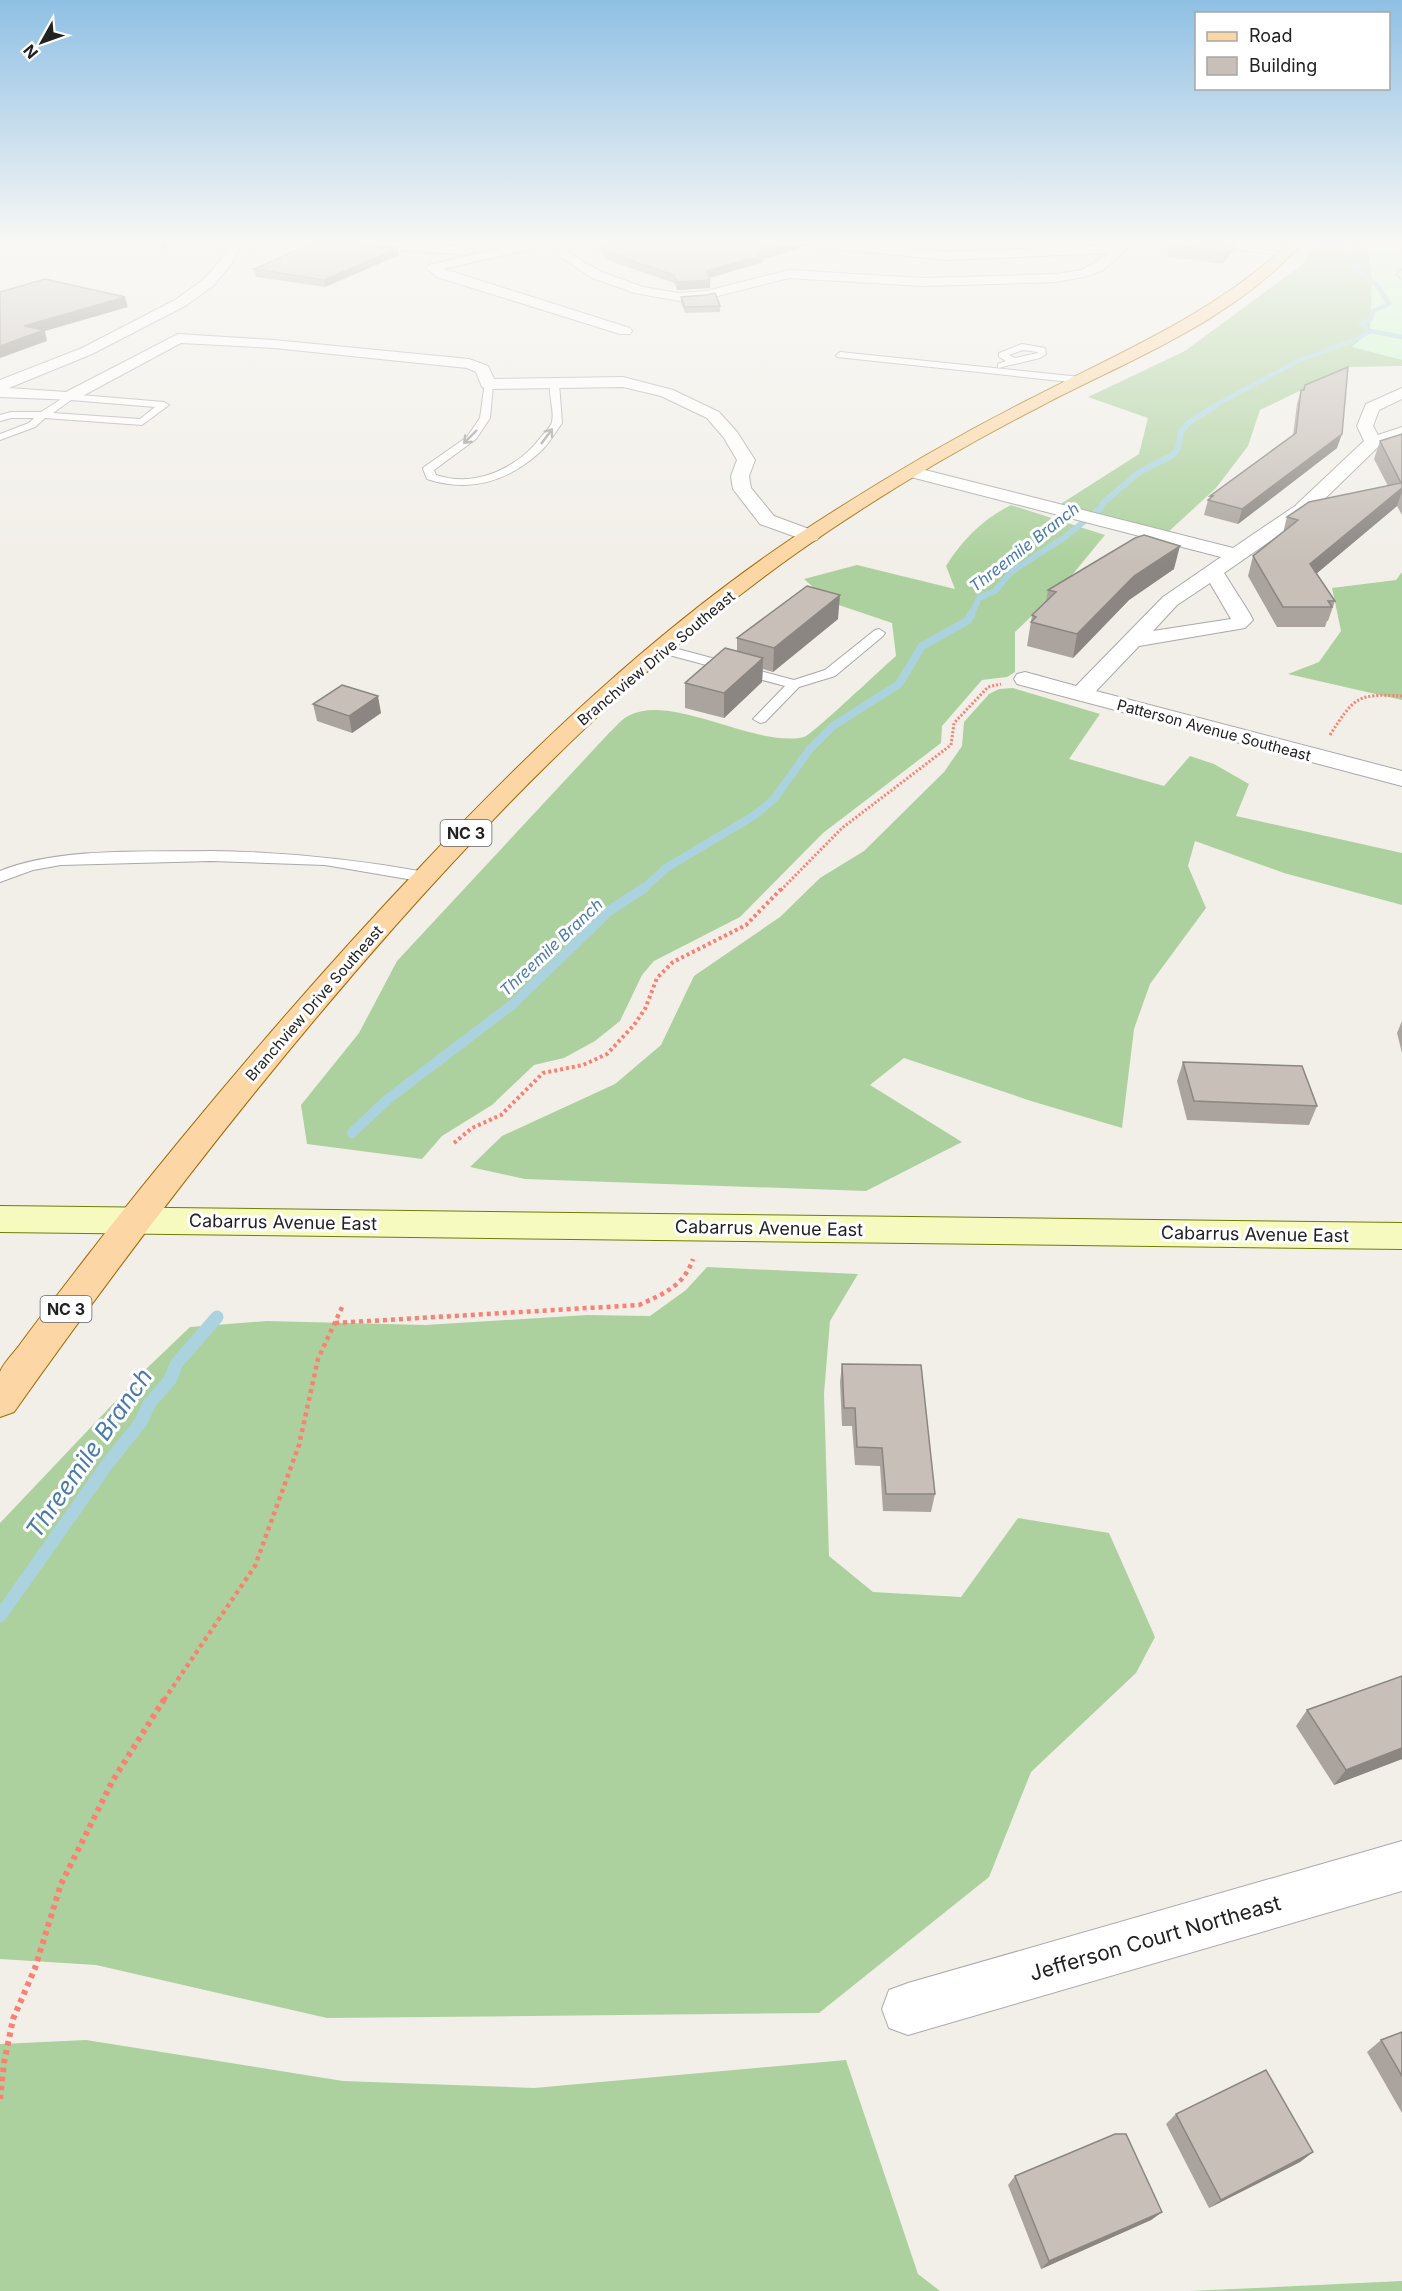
<svg xmlns="http://www.w3.org/2000/svg" width="1402" height="2291" viewBox="0 0 1402 2291" font-family="Inter,sans-serif">
<style>
.forest{fill:#add19e}
.park{fill:#c8facc}
.lines{fill:none;stroke-linecap:round;stroke-linejoin:round}
.stream-far4{stroke:#aad3df;stroke-width:4.5}
.stream-far3{stroke:#aad3df;stroke-width:6}
.stream-far2{stroke:#aad3df;stroke-width:8}
.stream-far1{stroke:#aad3df;stroke-width:10}
.stream{stroke:#aad3df;stroke-width:13}
.service-casing{stroke:#a9a9a9;stroke-width:2}
.minor-casing{stroke:#a9a9a9;stroke-width:2}
.secondary-casing{stroke:#707d05;stroke-width:2}
.primary-casing{stroke:#a06b00;stroke-width:2}
.path-far4{stroke:#fa8072;stroke-width:1.5;stroke-dasharray:1.5 1.5;stroke-linecap:butt}
.path-far3{stroke:#fa8072;stroke-width:3;stroke-dasharray:2 2;stroke-linecap:butt}
.path-far2{stroke:#fa8072;stroke-width:4;stroke-dasharray:3 3;stroke-linecap:butt}
.path-far1{stroke:#fa8072;stroke-width:4.5;stroke-dasharray:4 4;stroke-linecap:butt}
.path{stroke:#fa8072;stroke-width:6;stroke-dasharray:4.5 4.5;stroke-linecap:butt}
.service{fill:#fff;fill-rule:evenodd}
.minor{fill:#fff;fill-rule:evenodd}
.secondary{fill:#f7fabf;fill-rule:evenodd}
.primary{fill:#fcd6a4;fill-rule:evenodd}
.wall{fill:#aba49e}
.shaded-wall{fill:#8b8681}
.building{fill:#c7bfb8;stroke:#8b8681;stroke-width:1.5}
.oneway{stroke:#9c9c9c}
.labels{text-anchor:middle;dominant-baseline:central;stroke-width:6;stroke-linejoin:round;paint-order:stroke}
.far-street-label{font-size:15px;fill:#222;stroke:#fff}
.far-water-label{font-size:16px;font-style:italic;fill:#4a7aab;stroke:#fff}
.shield{fill:#fff;stroke:#646464;stroke-width:1.5}
.shield-label{font-size:16px;font-weight:bold;fill:#222}
.street-label{font-size:18px;fill:#222;stroke:#fff}
.near-street-label{font-size:21px;fill:#222;stroke:#fff}
.near-water-label{font-size:24px;font-style:italic;fill:#4a7aab;stroke:#fff}
</style>
<rect width="100%" height="100%" fill="#f2efe9"/>
<g class="forest">
<path d="M1314,243H1381L1402,283V366L1349,367L1260,410L1248,446L1216,488L1166,534L1059,505L1139,454L1148,418L1088,397L1185,351L1304,263Z"/>
<path d="M1011,505L1105,535L1063,586L1015,632V672L1007,677L982,680L942,726L941,743L823,833L740,917L654,961L642,975L620,1021L595,1041L564,1058L534,1065L492,1105L442,1136L422,1159L307,1144L301,1105L359,1033L397,961L609,733C616,727 622,718 630,715C674,694 755,748 804,737C812,735 883,667 896,656L892,623L830,602L804,579L857,565L955,589L946,566C963,539 983,519 1011,505Z"/>
<path d="M1402,572V700L1288,674L1319,662L1341,631L1332,588L1396,580Z"/>
<path d="M1013,688L1100,714L1069,759L1164,786L1190,756L1214,764L1249,784L1236,816L1402,853V905L1284,873L1195,841L1188,866L1206,908L1150,984L1134,1029L1122,1128L1031,1101L904,1058L870,1085L962,1142L866,1191L525,1179L470,1167L502,1136L615,1084L661,1045L694,976L780,917L820,878L864,851L944,772L962,746L964,722L989,694L999,689Z"/>
<path d="M707,1267L858,1274L830,1321L824,1394L829,1556L873,1592L961,1597L1018,1518L1109,1533L1155,1637L1136,1673L1031,1772L989,1877L819,2013L327,2018L96,1965L0,1959V1523L146,1369L190,1327L267,1321L425,1325L587,1315L650,1316L686,1290Z"/>
<path d="M86,2040L343,2081L534,2088L846,2060L918,2274L940,2291H0V2044Z"/>
<path d="M1402,2281V2291H1190Z"/>
</g>
<path class="park" d="M1367,243H1402V360L1352,347L1370,331L1372,280Z"/>
<g class="lines">
<g class="stream-far4">
<path d="M1345,243L1356,270L1377,285L1389,304L1373,311L1371,319L1361,324L1370,331L1402,337"/>
<path d="M1214,406L1298,361L1357,339L1370,331"/>
</g>
<path class="stream-far3" d="M970,617L979,598L995,591L1011,572L1062,539L1100,509L1103,503L1138,473L1173,455L1178,448L1181,432L1188,423L1217,405"/>
<path class="stream-far2" d="M642,890L666,868L755,815L774,799L810,749L833,726L899,684L922,646L967,621L971,615"/>
<path class="stream-far1" d="M352,1133L388,1099L513,1004L609,911L644,888"/>
<path class="stream" d="M0,1616L108,1463L141,1422L149,1404L170,1380L177,1363L217,1317"/>
<g class="service-casing">
<g id="service">
<path d="M1193,243H1214L1290,254L1286,256Z"/>
<path d="M1022,344L1045,348L1046,354L1040,358L998,368V364L1006,361L999,357V353ZM1023,350L1038,352V353L1015,358L1009,355Z"/>
<path d="M840,352L1080,377L1085,380L1080,383L837,357L836,355Z"/>
<path d="M551,381L559,383L562,423C555,433 548,445 539,453C506,482 470,493 427,479L423,469L424,467L467,437L480,418L485,382L493,384L490,418L476,439L434,470L436,475C474,488 517,469 541,437C544,433 551,427 552,422C555,409 547,394 551,381Z"/>
<path d="M69,394L164,402L169,405L142,425L45,418L35,427L0,440V434L29,423L34,418H11L0,421V415L11,412H41ZM71,400L155,407L140,419L53,413Z"/>
<path d="M879,629L885,633L883,636L835,676L799,687L765,722L760,723L753,719L785,686L658,652L657,649L663,645L794,680L825,670L875,630Z"/>
<path d="M211,851C286,852 351,859 425,872L433,877L425,882L325,865L211,861L61,865L33,870L0,882V871C58,847 147,852 211,851Z"/>
</g>
</g>
<g class="minor-casing">
<g id="minor">
<path d="M230,243H242L232,263L213,286L185,306L92,354L9,388L66,392L178,334L274,340L469,359L488,366L494,379L623,377L673,390L719,412L737,432L755,460L749,476L751,488L774,516L817,532L820,536L817,540L810,542L760,524L733,489L731,476L737,460L724,438L707,418L661,396L623,387L488,389L482,387L476,372L467,368L274,348L181,343L75,400L0,397V380L82,348L175,300L203,280L220,261Z"/>
<path d="M352,243H408L468,247L474,251L468,255L358,247Z"/>
<path d="M523,243H544L542,246L444,269L630,328L632,331L630,334H620L437,277L426,268L428,265Z"/>
<path d="M550,243H562L569,252L583,262L602,272L643,287L679,293L706,291L789,270L922,278L1056,274L1081,270L1093,264L1108,253L947,260L816,247L810,243H847L947,252L1119,245L1127,249L1103,270L1089,276L1056,282L922,286L789,278L706,299L679,301L635,293L592,278L560,257Z"/>
<path d="M1402,388V399L1379,410L1373,426L1378,435L1402,427V438L1379,446L1309,514L1224,573L1250,614L1253,620L1245,628L1139,646L1096,691L1402,771V786L1017,684L1014,679L1017,674L1025,672L1076,686L1163,597L1221,557L907,476L904,472L907,468L913,467L1233,548L1295,506L1364,441L1357,426L1366,404ZM1210,583L1231,619L1153,631L1177,605Z"/>
<path d="M1402,1841V1891L908,2035L889,2028L882,2009L889,1990L908,1983Z"/>
</g>
</g>
<g class="secondary-casing">
<path id="secondary" d="M0,1206L1402,1223V1249L0,1232Z"/>
</g>
<g class="primary-casing">
<path id="primary" d="M1289,243H1302C1233,321 1131,359 1041,406C957,449 875,498 798,552C648,658 518,788 396,925C259,1080 133,1244 14,1412L0,1417C0,1404 0,1385 0,1372C3,1363 15,1352 21,1343C47,1308 75,1272 102,1237C204,1108 310,983 423,864C535,745 655,631 791,539C868,488 947,441 1030,399C1121,352 1214,314 1289,243Z"/>
</g>
<g class="path-far4">
<path d="M1396,243L1402,244"/>
<path d="M1402,269L1396,275L1402,279"/>
</g>
<g class="path-far3">
<path d="M1330,735C1354,698 1356,693 1402,696"/>
<path d="M781,890L842,828L951,745L954,723L988,687L1001,684"/>
</g>
<path class="path-far2" d="M454,1143L472,1128L501,1115L543,1073L583,1065L607,1054L634,1025L645,1009L657,978L673,962L746,925L782,888"/>
<g class="path-far1">
<path d="M335,1323L639,1305C663,1294 684,1286 693,1259"/>
<path d="M164,1700L255,1566L299,1445L318,1359L343,1305"/>
</g>
<path class="path" d="M0,2099L4,2063L13,2019L35,1968L61,1884L113,1780L165,1698"/>
<use href="#service" class="service"/>
<use href="#minor" class="minor"/>
<use href="#secondary" class="secondary"/>
<use href="#primary" class="primary"/>
</g>
<g class="wall">
<path d="M594,243H809V245L763,259V262L709,278L710,288L677,290L674,283L607,260Z"/>
<path d="M1171,243H1240L1239,244H1235L1233,251L1222,264L1167,256L1170,244Z"/>
<path d="M398,248L399,255L325,287L256,277L254,269Z"/>
<path d="M681,297L720,306V312L685,313L681,303Z"/>
<path d="M1305,385L1337,448L1238,524L1204,515L1208,500L1210,499V496L1293,435L1297,404L1301,390H1303Z"/>
<path d="M1402,434V515L1397,506L1316,574L1335,601L1328,621H1327L1325,627H1277L1248,576L1253,556L1283,533L1287,517L1388,486L1374,459L1380,441Z"/>
<path d="M1174,569L1129,600L1073,658L1027,646L1032,615L1046,601L1048,590Z"/>
<path d="M838,619L773,672L763,669L762,682L724,718L685,708V683L737,651V638Z"/>
<path d="M313,704L381,713L352,733L317,721Z"/>
<path d="M1402,1021V1053L1397,1033Z"/>
<path d="M1183,1062L1317,1106L1309,1125L1187,1120L1177,1081Z"/>
<path d="M842,1364L935,1494L931,1512L883,1511L880,1466L855,1465L852,1426H842L840,1382Z"/>
<path d="M1402,1676V1759L1334,1785L1296,1726L1307,1710Z"/>
<path d="M1402,2032V2113L1367,2052L1381,2040Z"/>
<path d="M1176,2114L1313,2152L1300,2162L1209,2208L1166,2124Z"/>
<path d="M1015,2176L1162,2212L1151,2220L1041,2269L1008,2185Z"/>
</g>
<g class="shaded-wall">
<path d="M161,243H171L162,250Z"/>
<path d="M790,243H809V245L763,259V262L706,279V271L757,253Z"/>
<path d="M1233,243H1235L1233,251L1222,264L1225,253Z"/>
<path d="M398,248L399,255L325,287L324,280Z"/>
<path d="M710,280V288L677,290V282Z"/>
<path d="M125,297L128,307L45,331L47,341L0,358V346L24,326Z"/>
<path d="M1342,434L1337,448L1238,524L1242,509Z"/>
<path d="M1402,488V492L1397,506L1304,584L1310,564Z"/>
<path d="M1180,546L1174,569L1129,600L1073,658L1077,634L1134,576Z"/>
<path d="M840,595L838,619L773,672L774,648Z"/>
<path d="M763,658L762,682L724,718V693Z"/>
<path d="M378,696L381,713L352,733L349,716Z"/>
<path d="M1402,1748V1759L1334,1785L1346,1770Z"/>
<path d="M1313,2152L1300,2162L1209,2208L1221,2200Z"/>
<path d="M1162,2212L1151,2220L1041,2269L1049,2261Z"/>
</g>
<g class="building">
<path d="M313,243H349L398,248L324,280L254,269Z"/>
<path d="M600,243H790L757,253L763,255L706,271L710,280L677,282L674,275L607,252Z"/>
<path d="M1171,243H1233L1225,253L1170,244Z"/>
<path d="M45,279L125,297L24,326L44,330L0,346V292Z"/>
<path d="M715,293L720,306L685,307L681,297L706,295Z"/>
<path d="M1348,367L1342,434L1242,509L1208,500L1213,496H1210L1296,433L1301,390H1304L1305,385Z"/>
<path d="M1402,434V488L1310,564L1335,601H1328L1332,607H1283L1253,556L1298,520L1287,517L1309,502L1401,483L1380,441Z"/>
<path d="M1144,535L1180,546L1134,576L1077,634L1031,622L1036,617L1032,615L1056,592L1048,590L1135,538Z"/>
<path d="M807,586L840,595L774,648L737,638Z"/>
<path d="M725,648L763,658L724,693L685,683Z"/>
<path d="M342,685L378,696L349,716L313,704Z"/>
<path d="M1183,1062L1302,1066L1317,1106L1194,1101Z"/>
<path d="M842,1364L921,1365L935,1494H886L882,1448L857,1447L855,1408H844Z"/>
<path d="M1402,1676V1748L1346,1770L1307,1710Z"/>
<path d="M1402,2032V2076L1381,2040Z"/>
<path d="M1266,2070L1313,2152L1221,2200L1176,2114Z"/>
<path d="M1115,2134H1126L1162,2212L1049,2261L1015,2176Z"/>
</g>
<defs><path id="oneway-shaft" d="M-6 0H5M1.5-3L5.5 0L1.5 3" fill="none" stroke-width="1.6" stroke-linecap="round" stroke-linejoin="round" transform="scale(1.5)"/></defs>
<g class="oneway">
<use href="#oneway-shaft" transform="translate(547 436) rotate(-53)"/>
<use href="#oneway-shaft" transform="translate(470 437) rotate(135)"/>
</g>
<linearGradient id="sky" x2="0" y2="1"><stop stop-color="#8fc0e4"/><stop offset="0.43" stop-color="#f9f8f5"/><stop offset="1" stop-color="#f9f8f5" stop-opacity="0"/></linearGradient>
<rect width="1402" height="564" fill="url(#sky)"/>
<g class="labels">
<g class="far-street-label">
<text transform="translate(656 658) rotate(-40)">Branchview Drive Southeast</text>
<text transform="translate(1214 730) rotate(15)">Patterson Avenue Southeast</text>
<text transform="translate(314 1003) rotate(-49)">Branchview Drive Southeast</text>
</g>
<g class="far-water-label">
<text transform="translate(1024 547) rotate(-38)">Threemile Branch</text>
<text transform="translate(551 947) rotate(-43)">Threemile Branch</text>
</g>
<g class="shield">
<rect x="440.5" y="820" width="51" height="26" rx="4.5"/>
<rect x="40.5" y="1296" width="51" height="26" rx="4.5"/>
</g>
<g class="shield-label">
<text x="466" y="833">NC 3</text>
<text x="66" y="1309">NC 3</text>
</g>
<g class="street-label">
<text transform="translate(283 1222) rotate(1)">Cabarrus Avenue East</text>
<text transform="translate(769 1228) rotate(1)">Cabarrus Avenue East</text>
<text transform="translate(1255 1234) rotate(1)">Cabarrus Avenue East</text>
</g>
<g class="near-street-label">
<text transform="translate(1155 1938) rotate(-16)">Jefferson Court Northeast</text>
</g>
<g class="near-water-label">
<text transform="translate(89 1453) rotate(-55)">Threemile Branch</text>
</g>
</g>
<rect x="1195" y="12" width="195" height="78" fill="#ffffff" stroke="#a7a7a7" stroke-width="1.5"/>
<rect x="1207" y="32" width="30" height="9" fill="#fcd6a4" stroke="#a7a7a7" stroke-width="1.5"/>
<text x="1249" y="42" font-size="18" fill="#222222">Road</text>
<rect x="1207" y="57" width="30" height="18" fill="#c7bfb8" stroke="#a7a7a7" stroke-width="1.5"/>
<text x="1249" y="72" font-size="18" fill="#222222">Building</text>
<g transform="translate(42 42) rotate(230)" stroke="#ffffff" stroke-width="4.5" paint-order="stroke">
<path d="M0-4.5L10 22L0 15L-10 22Z" fill="#222222"/>
<text y="-9" font-size="16" font-weight="bold" text-anchor="middle" fill="#222222">N</text>
</g>
</svg>
